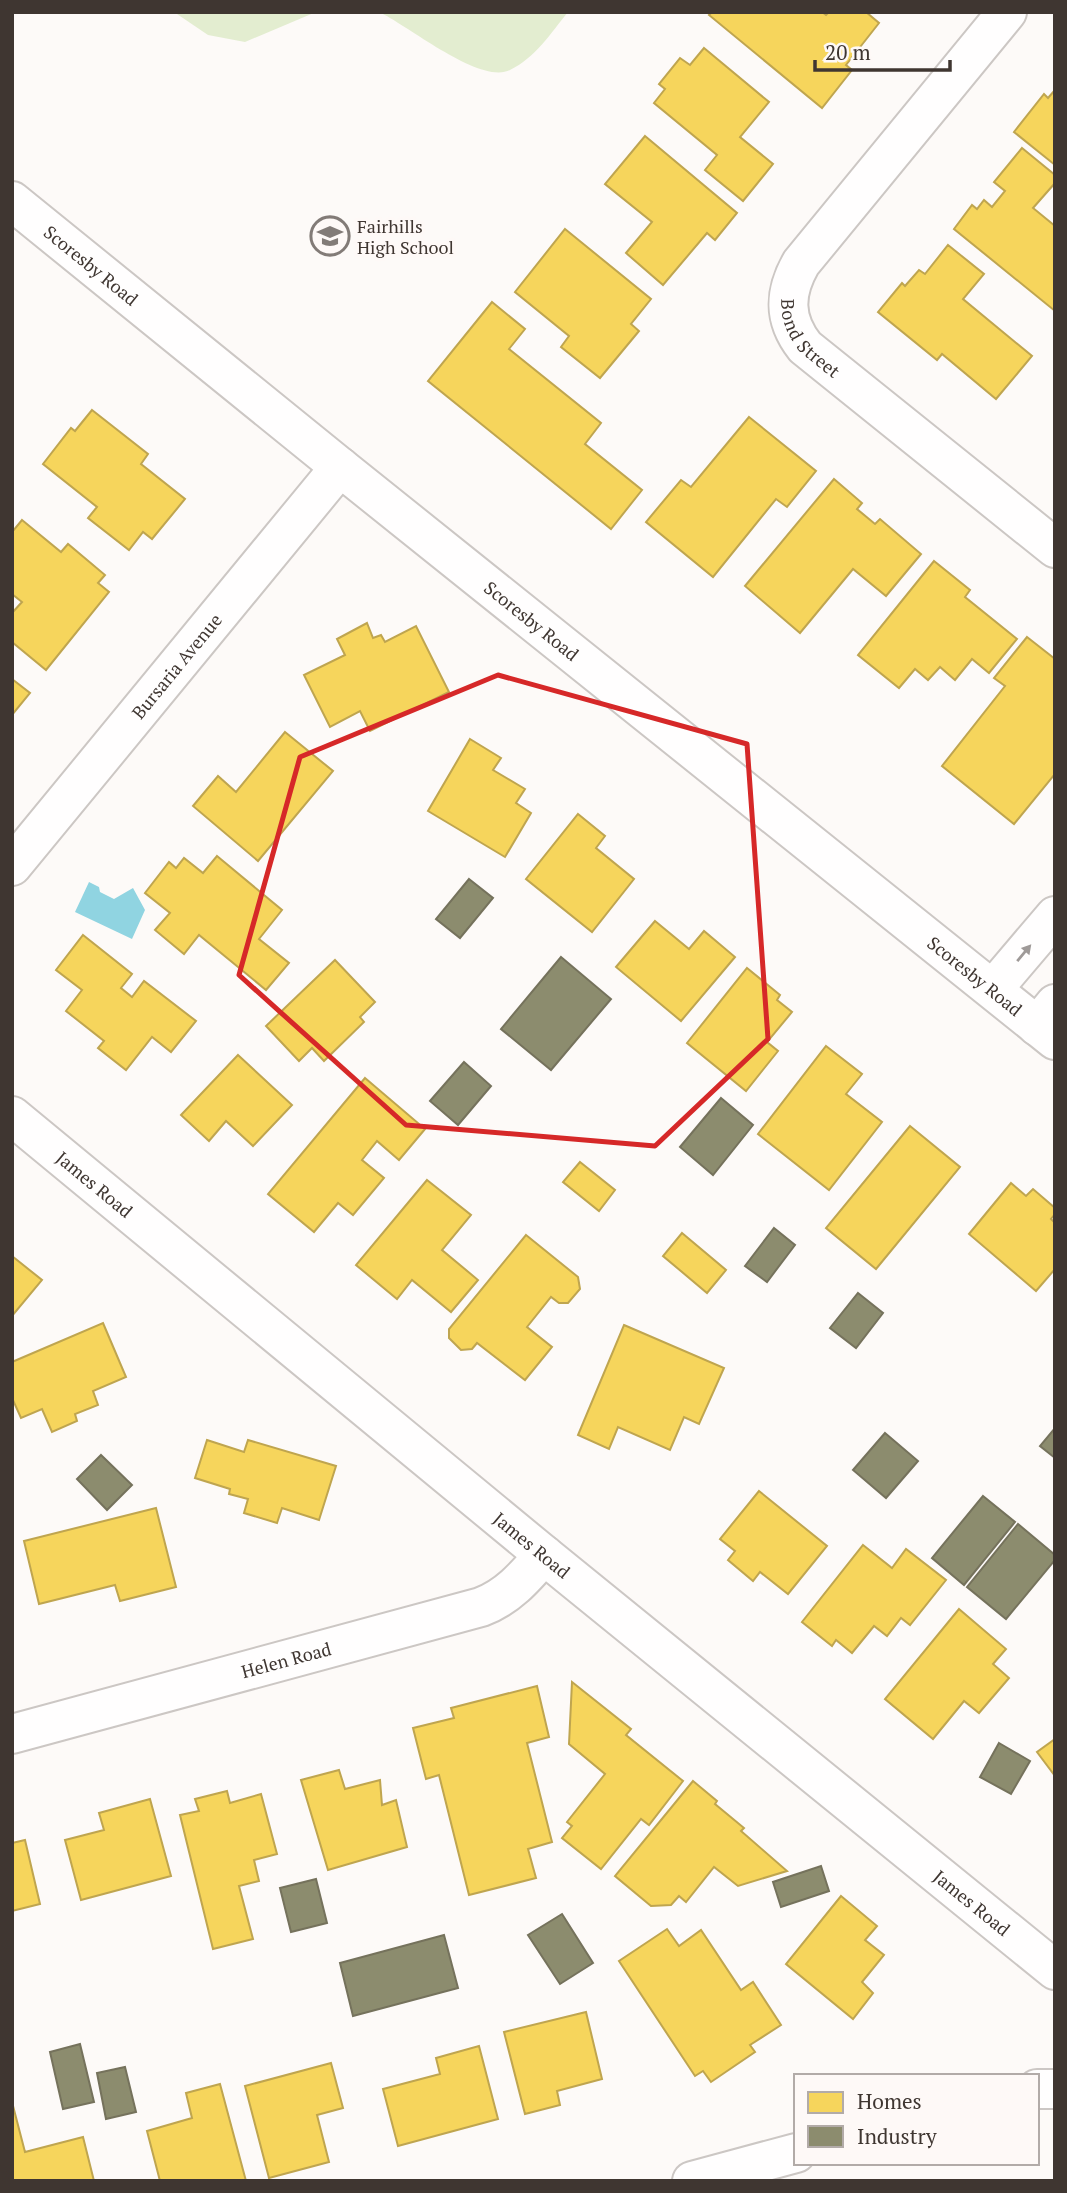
<svg xmlns="http://www.w3.org/2000/svg" width="1067" height="2193" viewBox="0 0 1067 2193" font-family="'PT Serif',serif">
<style>
.green{fill:#e3edd0}
.water{fill:#90d4e1}
.homes{fill:#f6d55c;stroke:#bfa54f;stroke-width:2}
.industry{fill:#8c8c6e;stroke:#75725c;stroke-width:2}
.lines{fill:none;stroke-linecap:round;stroke-linejoin:round}
.street-casing{stroke:#ccc7c4;stroke-width:42}
.primary-casing{stroke:#ccc7c4;stroke-width:42}
.street{stroke:#fffefe;stroke-width:38}
.primary{stroke:#fffefe;stroke-width:38}
.oneway{fill:#9f9a98}
.marked{fill:none;stroke:#d62828;stroke-width:5;stroke-linejoin:round}
.labels{text-anchor:middle;dominant-baseline:central;stroke-width:7;stroke-linejoin:round;paint-order:stroke}
.poi-label{font-size:18px;fill:#3f3631;stroke:#fef9f7;text-anchor:start}
.street-label{font-size:18px;fill:#3f3631;stroke:#fef9f7}
</style>
<rect width="100%" height="100%" fill="#fdfaf8"/>
<g class="green">
<path d="M174,12H316L245,42L208,35Z"/>
<path d="M379,12H568C551,33 535,58 510,70C480,85 409,26 379,12Z"/>
</g>
<path class="water" d="M89,882L99,887L100,892L114,899L133,888L145,910L132,939L75,912Z"/>
<g class="homes">
<path d="M712,12H822L826,15L829,12H866L879,23L846,65L852,70L822,108L709,15Z"/>
<path d="M704,48L769,102L740,137L773,164L743,201L705,170L717,155L654,103L665,89L659,84L680,58L690,65Z"/>
<path d="M1055,90V165L1014,132L1044,94L1048,98Z"/>
<path d="M645,136L737,213L715,240L707,233L663,285L626,253L652,222L605,184Z"/>
<path d="M1022,148L1055,175V183L1033,208L1055,226V311L954,229L972,205L977,209L984,200L992,207L1005,191L994,182Z"/>
<path d="M565,229L651,299L631,324L639,331L600,378L561,347L569,336L515,292Z"/>
<path d="M948,245L984,274L963,299L1032,356L996,399L942,354L937,360L878,312L902,283L905,286L919,270L925,274Z"/>
<path d="M492,302L525,329L509,349L601,423L585,444L642,490L611,529L428,381Z"/>
<path d="M92,410L148,454L141,464L185,499L152,539L143,532L129,550L88,518L97,507L43,464L71,428L75,431Z"/>
<path d="M749,417L816,471L787,507L776,499L713,577L646,522L681,480L691,487Z"/>
<path d="M834,479L862,503L857,509L875,524L880,519L921,554L886,596L853,569L800,633L745,586Z"/>
<path d="M22,520L61,552L68,544L105,575L98,583L109,592L46,670L12,642V613L22,602L12,594V532Z"/>
<path d="M934,561L970,590L965,597L1017,639L989,673L972,659L955,680L940,667L928,680L915,669L899,688L858,655Z"/>
<path d="M367,623L373,638L381,635L385,642L416,626L449,692L370,731L360,711L330,727L304,675L345,655L337,639Z"/>
<path d="M1027,637L1055,659V774L1014,824L942,766L1005,686L994,678Z"/>
<path d="M12,679L30,693L12,715Z"/>
<path d="M285,732L333,771L258,861L193,806L218,776L236,792Z"/>
<path d="M470,739L501,758L493,770L525,789L516,803L531,813L505,857L428,811Z"/>
<path d="M578,814L605,836L596,848L634,879L592,932L526,879Z"/>
<path d="M217,856L282,910L259,939L289,963L266,990L199,935L184,954L155,930L170,913L145,893L169,862L176,868L184,858L203,873Z"/>
<path d="M655,921L689,949L704,931L735,957L681,1021L616,967Z"/>
<path d="M83,935L132,974L121,988L132,997L144,981L196,1021L171,1052L152,1037L126,1070L98,1048L104,1041L66,1011L82,990L56,970Z"/>
<path d="M335,960L375,1002L360,1017L364,1022L324,1061L312,1048L299,1061L266,1026Z"/>
<path d="M747,968L780,995L777,1000L792,1012L767,1042L778,1051L746,1091L687,1043Z"/>
<path d="M826,1046L862,1074L846,1094L882,1122L829,1190L758,1134Z"/>
<path d="M238,1055L292,1105L253,1146L226,1121L209,1141L181,1115Z"/>
<path d="M365,1078L425,1129L399,1160L377,1141L362,1160L384,1178L353,1215L338,1203L314,1232L268,1194Z"/>
<path d="M910,1126L960,1167L876,1269L826,1228Z"/>
<path d="M580,1162L615,1190L599,1211L563,1182Z"/>
<path d="M427,1180L471,1215L442,1250L478,1280L451,1312L412,1280L397,1299L356,1265Z"/>
<path d="M1011,1183L1026,1196L1033,1189L1055,1208V1214L1051,1219L1055,1223V1269L1036,1291L969,1234Z"/>
<path d="M682,1233L726,1270L707,1293L663,1256Z"/>
<path d="M526,1235L578,1277L580,1289L568,1303H559L551,1297L527,1327L552,1347L525,1380L477,1343L472,1349L461,1350L449,1338V1329Z"/>
<path d="M12,1256L42,1280L12,1316Z"/>
<path d="M103,1323L126,1377L93,1391L98,1405L75,1414L77,1421L52,1432L42,1409L21,1418L12,1398V1362Z"/>
<path d="M624,1325L724,1368L699,1424L684,1417L670,1450L618,1427L609,1449L578,1435Z"/>
<path d="M207,1440L244,1452L248,1440L336,1466L319,1520L282,1508L277,1523L244,1513L248,1499L229,1494L230,1489L195,1478Z"/>
<path d="M759,1491L827,1546L788,1594L760,1572L753,1581L728,1560L735,1551L720,1539Z"/>
<path d="M156,1508L176,1587L120,1601L115,1585L39,1604L24,1541Z"/>
<path d="M863,1545L892,1568L906,1549L946,1580L910,1625L901,1618L887,1636L874,1626L852,1653L836,1640L832,1646L802,1622Z"/>
<path d="M959,1609L1006,1649L993,1664L1009,1678L979,1713L964,1701L933,1739L885,1699Z"/>
<path d="M572,1682L631,1729L626,1735L683,1781L649,1825L641,1819L601,1869L562,1838L572,1826L567,1822L605,1774L569,1744Z"/>
<path d="M537,1686L549,1737L527,1743L552,1842L528,1849L536,1878L469,1895L439,1775L426,1779L413,1728L454,1718L451,1708Z"/>
<path d="M1055,1739V1776L1037,1752Z"/>
<path d="M339,1770L345,1789L380,1780L382,1805L396,1800L407,1847L328,1870L301,1780Z"/>
<path d="M693,1781L717,1801L715,1804L744,1828L741,1831L787,1871L738,1886L714,1867L686,1902L679,1896L671,1905L651,1906L615,1876Z"/>
<path d="M227,1791L230,1803L261,1794L277,1854L254,1860L259,1881L239,1886L253,1939L213,1949L180,1815L199,1811L195,1799Z"/>
<path d="M150,1799L171,1876L81,1900L65,1840L104,1830L99,1813Z"/>
<path d="M25,1840L40,1904L12,1911V1843Z"/>
<path d="M841,1896L877,1926L865,1940L884,1955L862,1982L873,1993L853,2019L786,1964Z"/>
<path d="M667,1929L679,1946L701,1930L741,1990L753,1982L781,2025L750,2045L755,2052L711,2082L703,2071L695,2076L619,1961Z"/>
<path d="M586,2012L602,2079L557,2091L560,2105L525,2114L504,2032Z"/>
<path d="M479,2046L498,2119L398,2146L383,2089L440,2074L436,2058Z"/>
<path d="M331,2063L343,2108L317,2115L329,2162L269,2178L245,2086Z"/>
<path d="M220,2084L246,2181H160L147,2131L192,2118L186,2093Z"/>
<path d="M12,2102L25,2152L83,2137L94,2181H12Z"/>
</g>
<g class="industry">
<path d="M469,879L493,898L460,938L436,919Z"/>
<path d="M561,957L611,999L551,1070L501,1029Z"/>
<path d="M464,1062L491,1086L458,1125L430,1101Z"/>
<path d="M721,1098L753,1125L713,1175L680,1147Z"/>
<path d="M774,1228L795,1245L767,1282L745,1266Z"/>
<path d="M858,1293L883,1313L856,1348L830,1328Z"/>
<path d="M1055,1428V1458L1040,1446Z"/>
<path d="M885,1433L918,1461L886,1498L853,1470Z"/>
<path d="M101,1455L132,1485L107,1510L77,1479Z"/>
<path d="M983,1496L1015,1522L964,1585L932,1558Z"/>
<path d="M1018,1524L1055,1555V1560L1006,1619L967,1587Z"/>
<path d="M999,1743L1030,1761L1011,1794L980,1777Z"/>
<path d="M821,1866L829,1891L781,1907L773,1882Z"/>
<path d="M316,1879L327,1923L291,1932L280,1888Z"/>
<path d="M562,1914L593,1963L560,1984L528,1935Z"/>
<path d="M444,1935L458,1988L353,2016L340,1963Z"/>
<path d="M80,2044L94,2102L63,2109L50,2052Z"/>
<path d="M125,2067L136,2112L106,2119L97,2073Z"/>
</g>
<g class="lines">
<g class="street-casing">
<g id="street">
<path id="s1" d="M1007,12L801,263C784,293 783,319 805,347L1055,548"/>
<path id="s2" d="M12,866L340,467"/>
<path d="M993,989L1055,916"/>
<path d="M1037,1026L1055,1004"/>
<path id="s3" d="M12,1116L544,1555L1055,1970"/>
<path id="s4" d="M12,1734L481,1607C508,1597 525,1577 544,1555"/>
<path d="M1037,2089H1055"/>
<path d="M692,2181L796,2153"/>
</g>
</g>
<g class="primary-casing">
<g id="primary">
<path id="s5" d="M12,201L340,467L1055,1040"/>
</g>
</g>
<use href="#street" class="street"/>
<use href="#primary" class="primary"/>
</g>
<defs><path id="oneway-solid" d="M-6-.8H1V-3.2L6.5 0L1 3.2V.8H-6Z" transform="scale(1.75)"/></defs>
<use class="oneway" href="#oneway-solid" transform="translate(1024 953) rotate(-50)"/>
<path class="marked" d="M498,675L747,744L768,1039L655,1146L406,1125L239,975L300,757Z"/>
<defs>
<g id="school-ring" transform="scale(2.0125)"><circle r="9.5" fill="#fef9f7" stroke="#827b77" stroke-width="1.5"/><path d="M0-5L7-2L0 1L-7-2ZM-4 1L0 2.5L4 1V4Q0 6-4 4Z" fill="#827b77"/></g>
</defs>
<g fill-rule="evenodd">
<use href="#school-ring" x="330" y="236"/>
</g>
<g class="labels">
<g class="poi-label">
<text x="357" y="226">Fairhills<tspan x="357" dy="21">High School</tspan></text>
</g>
<g class="street-label">
<text stroke="none"><textPath href="#s5" startOffset="102">Scoresby Road</textPath></text>
<text stroke="none"><textPath href="#s1" startOffset="410">Bond Street</textPath></text>
<text stroke="none"><textPath href="#s5" startOffset="668">Scoresby Road</textPath></text>
<text stroke="none"><textPath href="#s2" startOffset="259">Bursaria Avenue</textPath></text>
<text stroke="none"><textPath href="#s5" startOffset="1236">Scoresby Road</textPath></text>
<text stroke="none"><textPath href="#s3" startOffset="107">James Road</textPath></text>
<text stroke="none"><textPath href="#s3" startOffset="674">James Road</textPath></text>
<text stroke="none"><textPath href="#s4" startOffset="284">Helen Road</textPath></text>
<text stroke="none"><textPath href="#s3" startOffset="1241">James Road</textPath></text>
</g>
</g>
<rect width="1067" height="2193" fill="none" stroke="#3f3631" stroke-width="28"/>
<rect x="794" y="2074" width="245" height="91" fill="#fef9f7" stroke="#b2aba8" stroke-width="2"/>
<rect x="808" y="2092" width="35" height="21" fill="#f6d55c" stroke="#b2aba8" stroke-width="2"/>
<text x="857" y="2109" font-size="21" fill="#3f3631">Homes</text>
<rect x="808" y="2126" width="35" height="21" fill="#8c8c6e" stroke="#b2aba8" stroke-width="2"/>
<text x="857" y="2144" font-size="21" fill="#3f3631">Industry</text>
<path d="M815 60v10h135v-10" fill="none" stroke="#3f3631" stroke-width="3.5"/>
<text x="825" y="60" font-size="21" fill="#3f3631" stroke="#fef9f7" stroke-width="5" paint-order="stroke">20 m</text>
</svg>
